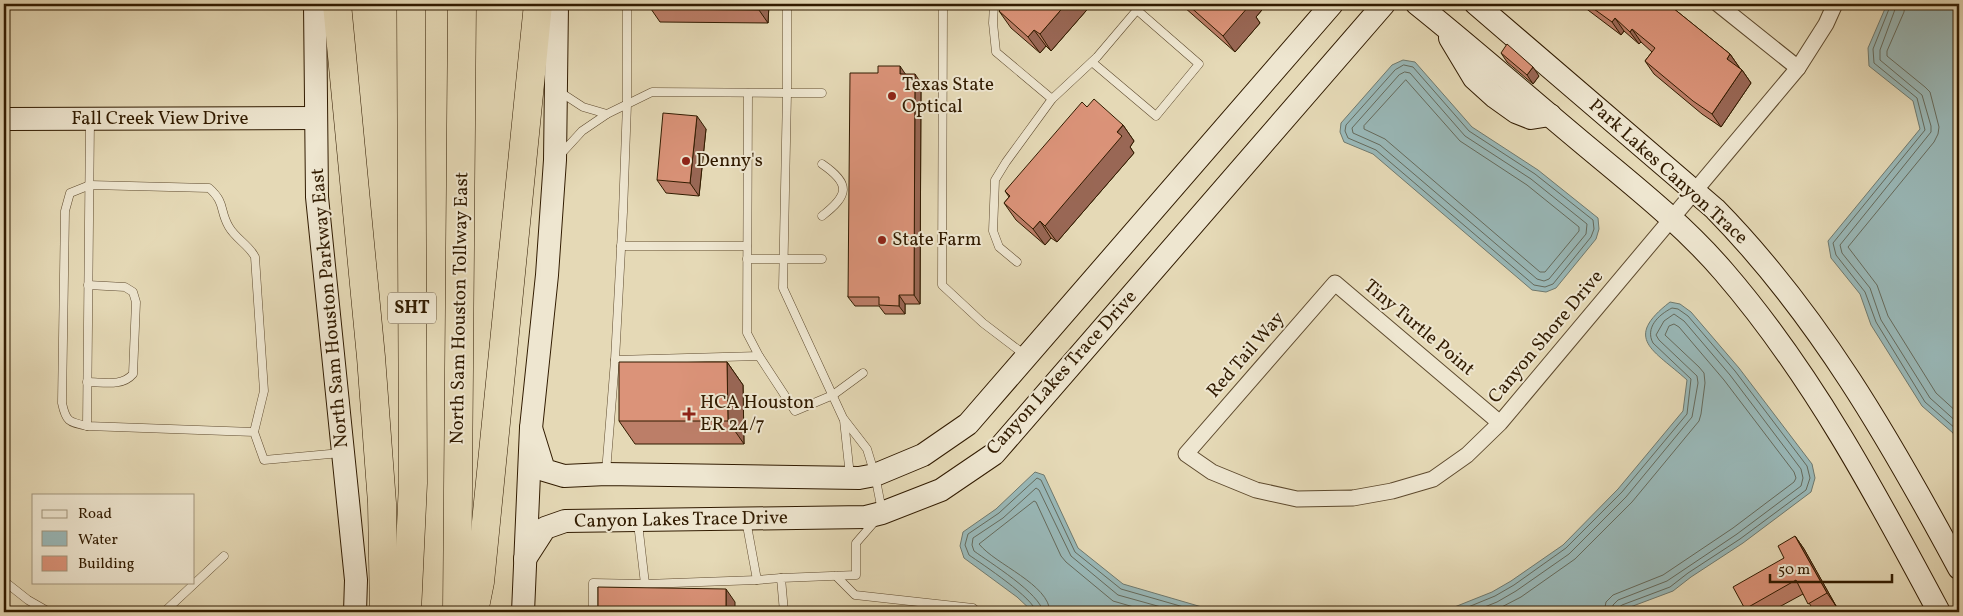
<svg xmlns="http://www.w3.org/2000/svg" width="1963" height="616" viewBox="0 0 1963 616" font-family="Vollkorn,serif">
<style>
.water{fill:#99b8b8;stroke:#6f796e}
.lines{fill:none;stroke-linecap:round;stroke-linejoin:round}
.shore{stroke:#656a5c;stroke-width:1}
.lane-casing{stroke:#5e4a2e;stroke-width:9}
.street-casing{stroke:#5e4a2e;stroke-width:17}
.secondary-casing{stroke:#311b00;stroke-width:24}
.highway-casing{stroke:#311b00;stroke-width:29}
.lane{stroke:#eee6d0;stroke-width:8}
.street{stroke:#eee6d0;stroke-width:15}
.secondary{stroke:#eee6d0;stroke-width:22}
.highway{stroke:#e5d9b6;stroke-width:28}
.wall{fill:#bc7e68;stroke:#311b00}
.shaded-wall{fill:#996755;stroke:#311b00}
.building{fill:#db9379;stroke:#311b00}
.poi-dot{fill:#8f2418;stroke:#eee6d0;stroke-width:2}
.labels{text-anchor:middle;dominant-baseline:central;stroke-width:4;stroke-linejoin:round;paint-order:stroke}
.shield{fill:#eee6d0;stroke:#6a583e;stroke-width:1}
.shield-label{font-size:18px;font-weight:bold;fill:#311b00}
.poi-label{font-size:19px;fill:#311b00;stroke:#eee6d0;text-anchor:start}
.street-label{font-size:19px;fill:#311b00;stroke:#eee6d0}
</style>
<rect width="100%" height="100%" fill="#e5d9b6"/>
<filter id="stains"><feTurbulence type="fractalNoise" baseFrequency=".004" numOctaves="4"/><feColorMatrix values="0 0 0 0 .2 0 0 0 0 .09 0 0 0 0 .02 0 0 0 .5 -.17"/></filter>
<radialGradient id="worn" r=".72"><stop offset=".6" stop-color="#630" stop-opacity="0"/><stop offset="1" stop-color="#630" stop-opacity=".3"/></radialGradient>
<g class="water">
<path d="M1887,4H1959V445L1953,433L1922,406L1871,325L1860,294L1831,258L1828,241L1920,129L1913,101L1869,66L1868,48Z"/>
<path d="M1403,60L1415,62L1472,127L1538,170L1598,218L1599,229L1596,239L1556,288L1546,292L1532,290L1373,154L1344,142L1340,132L1341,123L1392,65Z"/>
<path d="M1670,302L1680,304L1691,312L1739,368L1812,464L1815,478L1811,492L1743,543L1691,577L1673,591L1617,612H1442L1492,592L1511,581L1563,545L1618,489L1683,411L1687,380C1654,350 1622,339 1670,302Z"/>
<path d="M1035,472L1044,475L1078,548L1123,584L1219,612H1033L1017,597L964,558L960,546L963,532L996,509Z"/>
</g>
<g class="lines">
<g class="shore">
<path d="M1891,4L1873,49L1874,63L1917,98L1925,130L1833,243L1836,255L1865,292L1876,322L1925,402L1956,429L1959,434"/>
<path d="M1897,4L1880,50V60L1922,95L1931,126V132L1840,245L1842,253L1870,288L1881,320L1930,398L1959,424"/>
<path d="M1905,4L1904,12L1887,51V56L1925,87L1930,92L1939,127L1938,134L1934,142L1848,247L1877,285L1888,316L1936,393L1959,414"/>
<path d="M1404,65L1413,67L1469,131L1535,174L1593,220L1594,229L1591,237L1553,284L1545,287L1534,285L1376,150L1348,138L1345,131L1346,125L1395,70Z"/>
<path d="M1405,72L1410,73L1465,136L1531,179L1587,224L1586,234L1549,279L1544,281L1537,279L1380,145L1353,133L1352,128L1399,75Z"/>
<path d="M1406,80L1460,141L1527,185L1579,227V231L1545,272H1540L1385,139L1364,129V126Z"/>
<path d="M1036,612C1035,599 982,564 969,555L965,545L968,534L999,513L1037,478L1041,480L1075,552L1121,589L1201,612"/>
<path d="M1043,612C1041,594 989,562 974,551L972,545L973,538L1003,518L1036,488L1039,490L1071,556L1118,595L1179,612"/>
<path d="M1050,612C1049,584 996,565 979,544L1034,501L1036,502L1061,556L1066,562L1113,601L1151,612"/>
<path d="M1456,612L1495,596L1514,585L1566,548L1622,492L1687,414L1691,379L1653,343C1645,328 1658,315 1672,308L1678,309L1688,316L1735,371L1807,466L1810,478L1806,490L1740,539L1688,573L1670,587L1622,605L1618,608V612"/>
<path d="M1472,612L1497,602L1516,591L1569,554L1626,497L1692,417L1698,383L1697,376L1659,340L1656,335L1664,321L1674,314L1684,321L1730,375L1801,469L1803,478L1801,486L1737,534L1667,581L1618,600L1613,605L1612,612"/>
<path d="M1492,612L1521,597L1575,559L1632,502L1699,421L1701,414L1705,383L1704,373L1699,367L1665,335L1669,326L1674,324L1679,327L1724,380L1794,472L1796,478L1794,482L1733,528L1663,575L1613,595L1606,602L1604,612"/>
</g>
<g class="lane-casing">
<g id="lane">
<path d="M787,4V93H822"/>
<path d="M943,4L942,285L983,323L1025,355"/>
<path d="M994,4L993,23L996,52L1052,99"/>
<path d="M1092,62L1156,116L1199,64L1137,10"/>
<path d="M748,93L747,333L759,356"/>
<path d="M607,114L652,92L787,93L783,288L843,418L867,449L875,475L882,511"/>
<path d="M90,120L87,426L254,432L264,460L341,453"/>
<path d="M560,155L582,131L607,114L583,107L560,92"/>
<path d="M822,216C849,195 851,184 822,164"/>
<path d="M621,246H747"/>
<path d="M747,259H822"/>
<path d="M1017,262L999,247L993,231L995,180L1006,162L1052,99L1097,57L1142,4"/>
<path d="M615,360L623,212L627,104V4"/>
<path d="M87,382C103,382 122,387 133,374L136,302L133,292L125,287L88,285"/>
<path d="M844,420L850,476"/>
<path d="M87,426C69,422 66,422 62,403L65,211L70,193L90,185L209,188C226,203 219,210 229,227C236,239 249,245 255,257L264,391L254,432"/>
<path d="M606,472L615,360L759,356L795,411L833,395L863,373"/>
<path d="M746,520L757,580L781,578"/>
<path d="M638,523L645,584L757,580"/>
<path d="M836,576L855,595L973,608L978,612"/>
<path d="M4,581L28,600L49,612"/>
<path d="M164,612L224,556"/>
<path d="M593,612V583L645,584"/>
<path d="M784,612L781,578L856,575V543L876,520"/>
</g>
</g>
<g class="street-casing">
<g id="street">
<path d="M1718,4L1798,68"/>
<path d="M1500,423L1335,283L1186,454L1212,472L1256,490L1297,499L1353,498L1392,491L1433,479L1467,455L1500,423L1798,68L1826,24L1835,4"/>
</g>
</g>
<g class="secondary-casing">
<g id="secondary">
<path d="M315,4L317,197L356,580L355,612"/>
<path d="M1417,4C1472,48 1525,95 1579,140C1629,182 1681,222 1724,272C1812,374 1876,494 1939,612"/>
<path d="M1476,4L1715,209C1818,314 1890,440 1959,568"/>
<path d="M1450,38L1474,78L1495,97L1516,112L1531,118L1550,115"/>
<path d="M4,119L316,118"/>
<path d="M531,428L544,470L564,476L606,474L859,478L875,475L923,455L968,424L1332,4"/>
<path d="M525,559L545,528L565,521L866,517L882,513L941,490L994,454L1384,4"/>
<path d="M523,612L531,428L547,275L555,160L557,4"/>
</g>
</g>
<g class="highway-casing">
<g id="highway">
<path d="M337,4L371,357L382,503L384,612"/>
<path d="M407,612L413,483L411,4"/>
<path d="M457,612L462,4"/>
<path d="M474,612L480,582L538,4"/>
</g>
</g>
<use href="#lane" class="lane"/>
<use href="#street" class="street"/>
<use href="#secondary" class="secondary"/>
<use href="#highway" class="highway"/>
</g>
<g class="wall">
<path d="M769,4L768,23L660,22L651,9Z"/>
<path d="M1003,4H1092L1051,51L1046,46L1040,53L1011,28L999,11L1004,6Z"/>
<path d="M1182,4H1267L1256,17L1260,23L1235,52L1184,7Z"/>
<path d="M1580,4H1668L1730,54L1739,67L1742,70L1751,83L1721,127L1702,114L1654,74L1645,61L1652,52L1641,42L1639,44L1624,31L1621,35Z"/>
<path d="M1501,53L1539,76L1533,84L1507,62Z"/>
<path d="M905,74L921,83L920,304H905V314H885L879,306H855L848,297Z"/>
<path d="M1087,107L1123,125L1134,141L1130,147L1134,153L1057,242L1051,238L1045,245L1016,220L1004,203L1009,197L1005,191Z"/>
<path d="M706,129L699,196L666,193L657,180Z"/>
<path d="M727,362L743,385L744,444H635L619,421Z"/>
<path d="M1795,536L1804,549L1836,606L1825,612H1815L1803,594L1770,612H1747L1745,609L1784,558Z"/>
</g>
<g class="shaded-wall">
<path d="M760,4H769L768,23L759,10Z"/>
<path d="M1066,4H1092L1051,51L1040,34Z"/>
<path d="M1245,4H1267L1256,17L1260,23L1235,52L1223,36Z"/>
<path d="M1615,18L1624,31L1621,35L1612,22Z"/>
<path d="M1632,29L1641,42L1639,44L1630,32Z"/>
<path d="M1034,30L1046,46L1040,53L1028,37Z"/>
<path d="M1730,54L1739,67L1736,72L1727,59Z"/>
<path d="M900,66L906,75L900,74Z"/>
<path d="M1533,67L1539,76L1533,84L1527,75Z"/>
<path d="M1742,70L1751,83L1721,127L1712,114Z"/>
<path d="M915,74L921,83L920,304L914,295Z"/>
<path d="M697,116L706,129L699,196L690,183Z"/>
<path d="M1123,125L1134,141L1130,147L1134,153L1057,242L1045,226Z"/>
<path d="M1040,221L1051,238L1045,245L1033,229Z"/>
<path d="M899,295L905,304V314L899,306Z"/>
<path d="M727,362L743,385L744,444L728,421Z"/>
<path d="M1795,536L1804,549L1836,606L1827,593Z"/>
<path d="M726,589L735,602V612H726Z"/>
</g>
<g class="building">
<path d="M651,4H760L759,10L651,9Z"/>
<path d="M1004,4H1066L1040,34L1034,30L1028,37L999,11L1005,4Z"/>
<path d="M1187,4H1246L1249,6L1223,36Z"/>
<path d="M1587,4H1668L1730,54L1727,59L1742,70L1712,114L1693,101L1645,61L1655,48L1632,29L1630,32L1615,18L1612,22Z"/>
<path d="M1507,44L1533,67L1527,75L1501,53Z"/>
<path d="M878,66H900V74H915L914,295H899V306L879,305V297H848L850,73H878Z"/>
<path d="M1094,99L1123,125L1117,132L1122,136L1045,226L1040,221L1033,229L1004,203L1010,196L1005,191L1082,102L1087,107Z"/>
<path d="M663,113L697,116L690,183L657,180Z"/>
<path d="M619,362H727L728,421H619Z"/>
<path d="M1795,536L1827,593L1808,604L1796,580L1745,609L1733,587L1784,558L1778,546Z"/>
<path d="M598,587L726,589V612H598Z"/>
</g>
<g class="poi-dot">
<circle cx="892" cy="96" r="5"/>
<circle cx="686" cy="161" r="5"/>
<circle cx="882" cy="240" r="5"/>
<path d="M686.5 406.5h5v5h5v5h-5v5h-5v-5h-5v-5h5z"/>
</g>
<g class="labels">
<rect class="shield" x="388" y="292.5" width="48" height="31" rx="4"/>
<g class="shield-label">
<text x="412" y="308">SHT</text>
</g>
<g class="poi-label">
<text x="902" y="85">Texas State<tspan x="902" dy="22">Optical</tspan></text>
<text x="696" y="161">Denny's</text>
<text x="892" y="240">State Farm</text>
<text x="700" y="403">HCA Houston<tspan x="700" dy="22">ER 24/7</tspan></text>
</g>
<g class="street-label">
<text x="160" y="119">Fall Creek View Drive</text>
<text transform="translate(1668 172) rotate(42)">Park Lakes Canyon Trace</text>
<text transform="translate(330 308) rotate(-95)">North Sam Houston Parkway East</text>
<text transform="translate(460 308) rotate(-89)">North Sam Houston Tollway East</text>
<text transform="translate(1419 328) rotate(40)">Tiny Turtle Point</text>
<text transform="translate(1546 337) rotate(-50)">Canyon Shore Drive</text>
<text transform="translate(1246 355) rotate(-49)">Red Tail Way</text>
<text transform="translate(1062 373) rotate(-48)">Canyon Lakes Trace Drive</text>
<text transform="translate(681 520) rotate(-1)">Canyon Lakes Trace Drive</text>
</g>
</g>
<rect width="1963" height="616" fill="none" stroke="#e5d9b6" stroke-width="20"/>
<rect x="5" y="5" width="1953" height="606" fill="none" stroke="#311b00" stroke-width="2.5"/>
<rect x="10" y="10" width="1943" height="596" fill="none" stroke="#311b00"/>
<rect x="32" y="494" width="162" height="90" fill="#eee6d0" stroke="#a2957d"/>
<rect x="42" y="510" width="25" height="8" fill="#eee6d0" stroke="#a2957d"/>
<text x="78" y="518" font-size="15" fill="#311b00">Road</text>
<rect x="42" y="531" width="25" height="15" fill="#99b8b8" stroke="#a2957d"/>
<text x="78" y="544" font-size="15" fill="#311b00">Water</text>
<rect x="42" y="556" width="25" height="15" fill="#db9379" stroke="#a2957d"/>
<text x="78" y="568" font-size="15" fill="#311b00">Building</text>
<path d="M1770 574v8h122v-8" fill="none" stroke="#311b00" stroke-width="2.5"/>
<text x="1778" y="574" font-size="15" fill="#311b00" stroke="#eee6d0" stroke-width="4" paint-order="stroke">50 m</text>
<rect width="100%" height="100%" filter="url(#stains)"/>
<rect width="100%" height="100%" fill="url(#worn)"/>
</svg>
